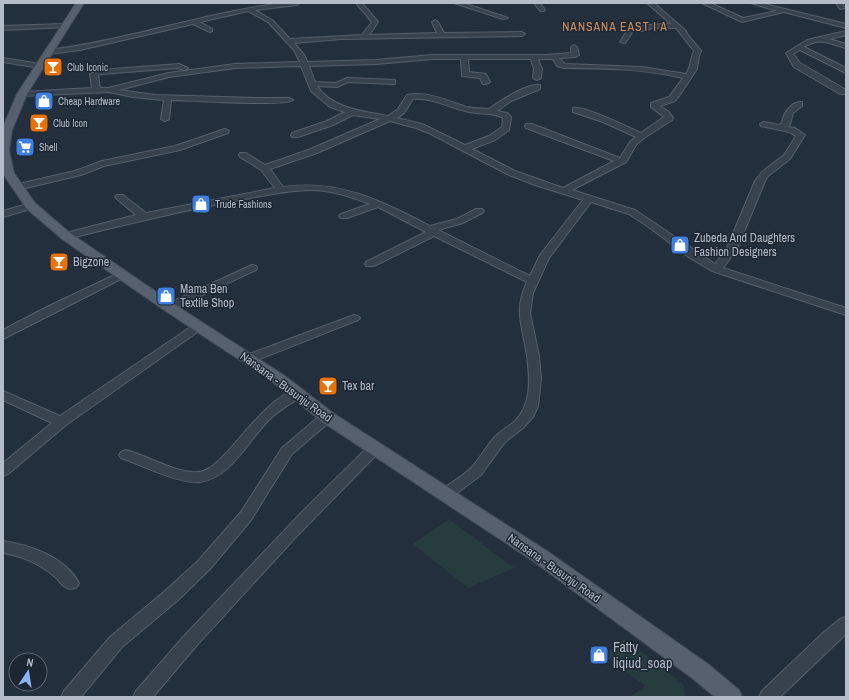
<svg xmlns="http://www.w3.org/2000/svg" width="849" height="700" viewBox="0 0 849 700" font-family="'Archivo Narrow',sans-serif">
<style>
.green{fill:#263c3f}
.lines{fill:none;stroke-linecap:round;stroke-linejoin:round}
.minor-casing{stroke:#565f6c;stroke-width:2}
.major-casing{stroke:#414a57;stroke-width:2}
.minor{fill:#38414e;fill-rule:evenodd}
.major{fill:#56606e;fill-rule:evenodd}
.labels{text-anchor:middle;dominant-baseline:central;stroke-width:3;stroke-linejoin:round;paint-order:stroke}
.far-poi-label{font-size:10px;fill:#b4bcc9;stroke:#1d2633;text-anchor:start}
.far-quarter-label{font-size:12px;letter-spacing:1px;fill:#d59563;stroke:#1d2633}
.poi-label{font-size:12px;fill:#b4bcc9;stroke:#1d2633;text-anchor:start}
.street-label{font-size:12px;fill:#b4bcc9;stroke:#1d2633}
.near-poi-label{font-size:14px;fill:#b4bcc9;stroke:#1d2633;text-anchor:start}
</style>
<rect width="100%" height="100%" fill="#242f3e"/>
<g class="green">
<path d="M449,519L514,568L468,588L413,544Z"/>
<path d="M625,639L683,684L685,696L683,697H630L645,686L604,655Z"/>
</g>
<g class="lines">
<g class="minor-casing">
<g id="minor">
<path d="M282,3H300L297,5L255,10L272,20L290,39L362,35L372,22L356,3H362L378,22L369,35L437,33L432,22L435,20L438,22L444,33L522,32L525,34L522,36L341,39L294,43L305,56L307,62L376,60L432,55H547L571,53V47L574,45L577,47L579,55L575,57L559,58L565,64L642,67L686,74C691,67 690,59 694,51L676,28H652L642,31H633L625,43L620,42L629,28C643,25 657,24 671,24L647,3H654L686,31L687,34L701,51L699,56L697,69L679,96L675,101L660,106L669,112L673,118L672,120L644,138L636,145L626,162L572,190L635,210L715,264L727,248L755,181L762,172L784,155L796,136L789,132L761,126L760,124L764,122L779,125L782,123C783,114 791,101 802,102V106L793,113L790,124L788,127L795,128L805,135L790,159L768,176L765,181L737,249L723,268L846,308V315L712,271L690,258L650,228L629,214L591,202L549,258L533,293L530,313L539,356L541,379L538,406L533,417L523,428L505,442L481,475L449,499L444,500L439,499L437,495L439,491C449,484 462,477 471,468C480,459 486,446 495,437C500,431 508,427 514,422C532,405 530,379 527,356C523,327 513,311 527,282L434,236L374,266H366L365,264L366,262L426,232L378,207L347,218H341L339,216L341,214L370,204C351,197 331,190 311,190C287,190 263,196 239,200C180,211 124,225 66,239L61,236L62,234L136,215L117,199L115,197L117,195H123L146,213L275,188L261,170L240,157L239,155L240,153H246L265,165L311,149L380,119L353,115L333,125L298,137H292L291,135L292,133L327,121L345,112L330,107L311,91L301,66L235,68L169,77L119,90L155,95L256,98H289L293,100C284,107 189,100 171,100L169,119L165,121L161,119L164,100L133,97L109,92L22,96L18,94L22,92L92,88L90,74L100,70L179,64L188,68L184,70L178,68L101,74L98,75L100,88H108L169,73L235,64L300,62L294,50L268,22L248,11L200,22L212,29V31L210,32L193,24L80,50L49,54L46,52L49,50C128,40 203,13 282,3ZM432,59H461L462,76L480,78L483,84H486L490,82L486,74L469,72L468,59H531L534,69L533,78L537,80L541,78L542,69L538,59H553L557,66L564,68C604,68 644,69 683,78L669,97L651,103V107L664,117L641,133C627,127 586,106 573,108V112L603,122L636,137L630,142L620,158L532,124H526L525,126L526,128L614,161L563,188L515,171L472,149L495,140L509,130L511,117L507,113L497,111L511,101L540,89V85C527,83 499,102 489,109C481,109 474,108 466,107C448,101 427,91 407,95L398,109L388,116C363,111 333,109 317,86L337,87L348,82L392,84H395V80L347,78L336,83L315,82L309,66L376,64ZM413,99C434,97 455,111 476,113C485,114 495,113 503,118L502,127L489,136L465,145L422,124L397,118L404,113ZM390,121L416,128L431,134L509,175L535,185L583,200L540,255L530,276L438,230L463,223L482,213L484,211L482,209H476L457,219L430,226C381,201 339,179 283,187L270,169L317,153Z"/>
<path d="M454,3H463L508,18L503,19Z"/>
<path d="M534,3H540L545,10L544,11H540Z"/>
<path d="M702,3H710L743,18L777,11L751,3H761L846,24V28L784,12L742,22Z"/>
<path d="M836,3H842L845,8L840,9Z"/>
<path d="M65,24L67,25V27L3,30V26Z"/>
<path d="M846,31V35L829,39L846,44V48C829,44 821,37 804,47L846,68V73L800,50L793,54L800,63L846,90V94H840L794,67L786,53L807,40Z"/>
<path d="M3,58L40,64L44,66L40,68L3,62Z"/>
<path d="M225,129L229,131L228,133L180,150L104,166L81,175L17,190L12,187L14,185L75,171L102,161L175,146Z"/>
<path d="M31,203L36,206L34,208L3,217V211Z"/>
<path d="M252,265L256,266L257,268L256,270L173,309H165L163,307L165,305Z"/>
<path d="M123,271L128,274L127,276L3,339V330L47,307Z"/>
<path d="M354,315L358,316L360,318L358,320L252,362H244L242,359L244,356Z"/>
<path d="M199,323L203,324L205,326L203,328L66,425L8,474L3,476V463L52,423L3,400V391L60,416L195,324Z"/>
<path d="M296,390L301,391L302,394L301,397C290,404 278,411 269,420C248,440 231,478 200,482C179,484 141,465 121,458L119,455L121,452L126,450C148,456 177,474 199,472C224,470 259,400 296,390Z"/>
<path d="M327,413L332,414L334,417L332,420L292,454L251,520L210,569L177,601L122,647L81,697H61L64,691L110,637L165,591L198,561L241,512L282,448L322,414Z"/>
<path d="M375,443L380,445L382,448L380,451L296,537L197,645L153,697H133L136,691L185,635L302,512L370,445Z"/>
<path d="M3,541C30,545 65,557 79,583L77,587C72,589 69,590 65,587C61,584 58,579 54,576C39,563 22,556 3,553Z"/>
<path d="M846,617V634L780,697H759L762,691L823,633L840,619Z"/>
</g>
</g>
<g class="major-casing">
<path id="major" d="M76,3H84L27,94L12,130L9,150L14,173L35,203L70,233L174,304L285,376L333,413L547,551L708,664L739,690L742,697H715L692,678L533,561L321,421L273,382L164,310L62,239L27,209L3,174V127L17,94Z"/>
</g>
<use href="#minor" class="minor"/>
<use href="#major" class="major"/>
</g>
<defs>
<g id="bar-square" transform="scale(1)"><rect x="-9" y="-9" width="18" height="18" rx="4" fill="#e8710a" stroke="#1d2633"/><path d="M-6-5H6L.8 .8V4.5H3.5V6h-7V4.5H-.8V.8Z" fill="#fff"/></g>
<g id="shop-square" transform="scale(1)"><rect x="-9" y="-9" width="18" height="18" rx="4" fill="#3f7fe0" stroke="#1d2633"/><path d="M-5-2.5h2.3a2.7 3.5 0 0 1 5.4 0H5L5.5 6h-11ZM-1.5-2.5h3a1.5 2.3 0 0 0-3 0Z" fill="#fff"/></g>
<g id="supermarket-square" transform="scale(1)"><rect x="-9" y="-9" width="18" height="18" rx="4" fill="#3f7fe0" stroke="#1d2633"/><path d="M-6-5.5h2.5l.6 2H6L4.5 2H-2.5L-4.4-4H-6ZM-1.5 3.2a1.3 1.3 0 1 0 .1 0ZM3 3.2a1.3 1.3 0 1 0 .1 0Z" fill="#fff"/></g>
</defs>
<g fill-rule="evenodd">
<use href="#bar-square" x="53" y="67"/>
<use href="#shop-square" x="44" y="101"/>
<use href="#bar-square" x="39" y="123"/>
<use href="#supermarket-square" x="25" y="147"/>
<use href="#shop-square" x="201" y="204"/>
<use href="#shop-square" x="680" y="245"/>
<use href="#bar-square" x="59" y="262"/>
<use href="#shop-square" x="166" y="296"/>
<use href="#bar-square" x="328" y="386"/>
<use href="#shop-square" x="599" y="655"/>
</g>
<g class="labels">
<g class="far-poi-label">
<text x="67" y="67">Club Iconic</text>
<text x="58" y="101">Cheap Hardware</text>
<text x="53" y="123">Club Icon</text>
<text x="39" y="147">Shell</text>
<text x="215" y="204">Trude Fashions</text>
</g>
<g class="far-quarter-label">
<text x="615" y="27">NANSANA EAST I A</text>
</g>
<g class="poi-label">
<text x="694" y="238">Zubeda And Daughters<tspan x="694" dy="14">Fashion Designers</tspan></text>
<text x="73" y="262">Bigzone</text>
<text x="180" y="289">Mama Ben<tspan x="180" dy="14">Textile Shop</tspan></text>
<text x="342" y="386">Tex bar</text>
</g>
<g class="street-label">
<text transform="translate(286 387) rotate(36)">Nansana - Busunju Road</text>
<text transform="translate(554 568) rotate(35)">Nansana - Busunju Road</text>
</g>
<g class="near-poi-label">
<text x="613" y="647">Fatty<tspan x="613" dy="16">liqiud_soap</tspan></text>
</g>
</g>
<rect width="849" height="700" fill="none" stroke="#b4bcc9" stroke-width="8"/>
<g transform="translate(28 672) rotate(12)"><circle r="19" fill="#1d2633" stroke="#59626f"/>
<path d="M0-3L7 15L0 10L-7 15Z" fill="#8ab4f8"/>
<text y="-6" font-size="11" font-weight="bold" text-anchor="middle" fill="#b4bcc9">N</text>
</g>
</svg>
